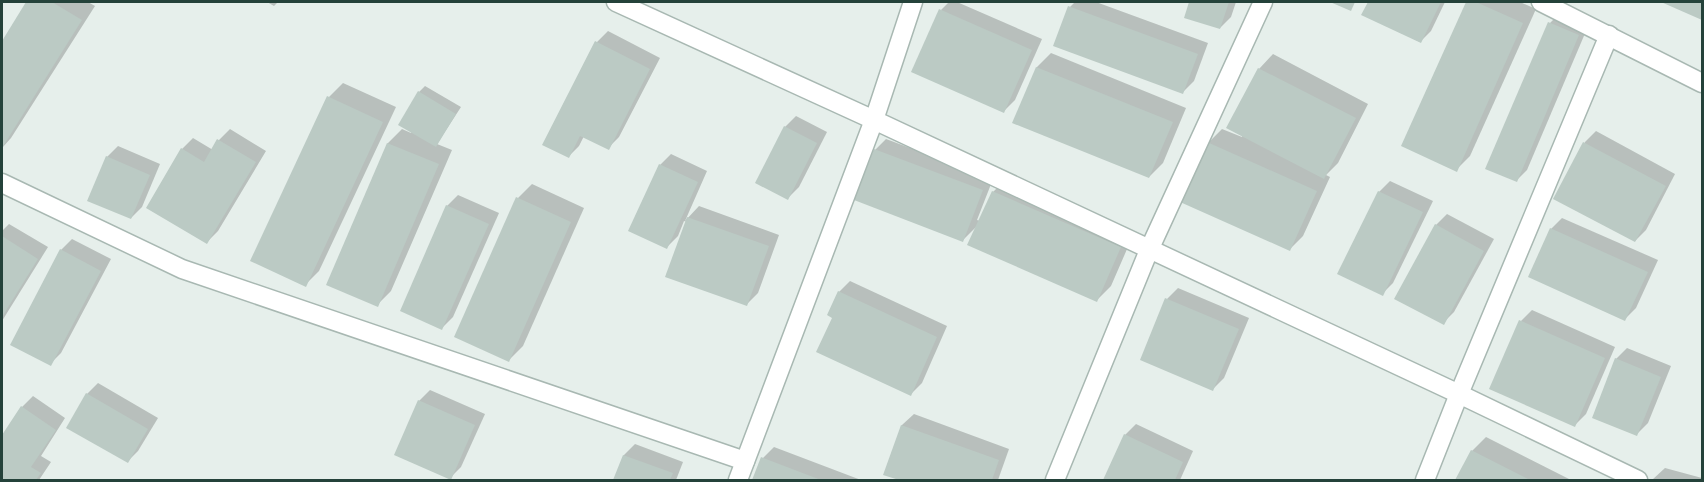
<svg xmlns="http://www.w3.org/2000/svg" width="1704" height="482" viewBox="0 0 1704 482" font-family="Poppins,sans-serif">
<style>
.shadow{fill:#0003}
.building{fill:#bbcac4}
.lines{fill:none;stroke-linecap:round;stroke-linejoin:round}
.street-casing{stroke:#a8b8b2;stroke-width:21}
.street{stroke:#fff;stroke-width:18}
</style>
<rect width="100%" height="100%" fill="#e6efeb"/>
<g class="shadow">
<path d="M28,2H88L95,6L11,138L2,148V43Z"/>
<path d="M267,2H278L274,6Z"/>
<path d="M949,2H957L1042,39L1015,100L1004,111L941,10Z"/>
<path d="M1075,2H1096L1208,43L1194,81L1183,92L1070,7Z"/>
<path d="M1191,2H1236L1231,17L1220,28L1186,17Z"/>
<path d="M1369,2H1445L1431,31L1420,42L1363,14Z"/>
<path d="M1468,2H1520L1536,9L1470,156L1456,170L1403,146Z"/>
<path d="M1665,2H1702V18Z"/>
<path d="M1561,12L1589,24L1527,170L1516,181L1550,23Z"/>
<path d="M608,31L660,58L619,137L608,148L584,136L579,146L568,157L597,42Z"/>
<path d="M1051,53L1186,108L1163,163L1149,177L1014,122L1037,67Z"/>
<path d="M1273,54L1368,104L1338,163L1326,175L1330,177L1303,236L1289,250L1208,143L1222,129L1242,137L1259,69Z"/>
<path d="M343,83L396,107L319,271L305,285L329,97Z"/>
<path d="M425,86L461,107L437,144L452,150L391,291L377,305L328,284L388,143L402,129L411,133L412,131L419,92Z"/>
<path d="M796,116L827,132L799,187L788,198L785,127Z"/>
<path d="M230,129L266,151L218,231L207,242L148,208L182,149L193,138L213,150L219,140Z"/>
<path d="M1596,131L1675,174L1646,230L1635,241L1555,198L1585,142Z"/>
<path d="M886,139L993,179L977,220L980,221L993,192L1007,178L1134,233L1111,286L1097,300L978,225L963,240L875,150Z"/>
<path d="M118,146L160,164L142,207L131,218L89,200L107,157Z"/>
<path d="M671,154L707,171L685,221L699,206L779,235L758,293L747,304L687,222L684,221L678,236L667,247L660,165Z"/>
<path d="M1390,181L1433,201L1393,283L1382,294L1379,192Z"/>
<path d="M532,184L584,208L523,346L509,360L518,198Z"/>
<path d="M458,195L499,213L453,317L442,328L447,206Z"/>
<path d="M1447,214L1494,239L1454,312L1443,323L1436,225Z"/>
<path d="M1562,218L1658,260L1636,308L1625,319L1551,229Z"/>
<path d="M9,224L48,247L2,321V231Z"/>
<path d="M72,239L111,259L61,353L50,364L61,250Z"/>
<path d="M850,281L947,326L922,383L911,394L834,318L839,292Z"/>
<path d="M1178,288L1249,318L1224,378L1213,389L1167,299Z"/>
<path d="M1532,310L1615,347L1586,414L1575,425L1521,321Z"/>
<path d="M1627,348L1671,366L1648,423L1637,434L1616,359Z"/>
<path d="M98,383L158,418L138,451L127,462L87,394Z"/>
<path d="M430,390L485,414L461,467L450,478L419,401Z"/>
<path d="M33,396L65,418L41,456L51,462L39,480H2V438L22,407Z"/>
<path d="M914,414L1009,449L998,480H903L885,474L902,425Z"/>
<path d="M1136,424L1193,451L1180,480H1104L1125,435Z"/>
<path d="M1486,437L1571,480H1456L1472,451Z"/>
<path d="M635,444L683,462L676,480H615L624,455Z"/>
<path d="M774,447L861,480H754L763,458Z"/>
<path d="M1665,468L1702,478V480H1652Z"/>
</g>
<g class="building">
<path d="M26,2H52L82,20L2,148V41Z"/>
<path d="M1189,2H1229L1220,29L1184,18Z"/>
<path d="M1330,2H1355L1351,11Z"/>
<path d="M1368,2H1441L1421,43L1361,15Z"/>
<path d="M1466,2H1476L1523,23L1457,172L1401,146Z"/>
<path d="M1661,2H1702V20Z"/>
<path d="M1068,6L1198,54L1183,94L1053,46Z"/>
<path d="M939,9L1032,50L1004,113L911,72Z"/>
<path d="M1548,22L1579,35L1517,182L1485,169Z"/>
<path d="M595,41L650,69L609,150L580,136L569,158L542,145Z"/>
<path d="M1036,67L1173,122L1149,178L1012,123Z"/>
<path d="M1258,68L1356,118L1324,179L1226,128Z"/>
<path d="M418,91L456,114L436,147L398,125Z"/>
<path d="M327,96L383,122L306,287L250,261Z"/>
<path d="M784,126L817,143L788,200L755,183Z"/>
<path d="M217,139L256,162L207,244L146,208L181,148L204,162Z"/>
<path d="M1207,142L1317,191L1290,251L1180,202Z"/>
<path d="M1583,142L1666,186L1635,242L1553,199Z"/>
<path d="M387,143L439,164L378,307L326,285Z"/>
<path d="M874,149L983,190L963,242L854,200Z"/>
<path d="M106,156L150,175L131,219L87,201Z"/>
<path d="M659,164L698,182L667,249L628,231Z"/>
<path d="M992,191L1121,247L1097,302L967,245Z"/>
<path d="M1378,191L1423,212L1383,296L1337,274Z"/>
<path d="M516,197L571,222L509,362L454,337Z"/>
<path d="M446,205L489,224L442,330L400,311Z"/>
<path d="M687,217L769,246L747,306L665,277Z"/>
<path d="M1435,224L1484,251L1444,325L1394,299Z"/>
<path d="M1550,228L1648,272L1625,321L1528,277Z"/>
<path d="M2,236L38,259L2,317Z"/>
<path d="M60,249L101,271L51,366L10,345Z"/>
<path d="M838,291L937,337L911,396L816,352L832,318L827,315Z"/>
<path d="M1165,298L1239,329L1213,391L1140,360Z"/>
<path d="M1519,320L1605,358L1575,427L1489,389Z"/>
<path d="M1615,358L1661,377L1637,436L1592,418Z"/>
<path d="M86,393L148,429L128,463L66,428Z"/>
<path d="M418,400L475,425L451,480L394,455Z"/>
<path d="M21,406L56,430L31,467L41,473L36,480H2V435Z"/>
<path d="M901,425L999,460L992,480H899L883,475Z"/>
<path d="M1124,434L1183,462L1175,480H1103Z"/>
<path d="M1471,450L1530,480H1455Z"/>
<path d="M623,455L673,473L670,480H613Z"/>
<path d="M761,457L821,480H752Z"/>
</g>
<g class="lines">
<g class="street-casing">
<g id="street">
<path d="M616,2L874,120L1459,394L1638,480"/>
<path d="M1541,2L1702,83"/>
<path d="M2,183L182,269L745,461"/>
<path d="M738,480L874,120L913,2"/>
<path d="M1055,480L1149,250L1263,2"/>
<path d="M1425,480L1459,394L1609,35"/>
</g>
</g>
<use href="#street" class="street"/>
</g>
<rect width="1704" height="482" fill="none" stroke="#24423a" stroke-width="6"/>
</svg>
